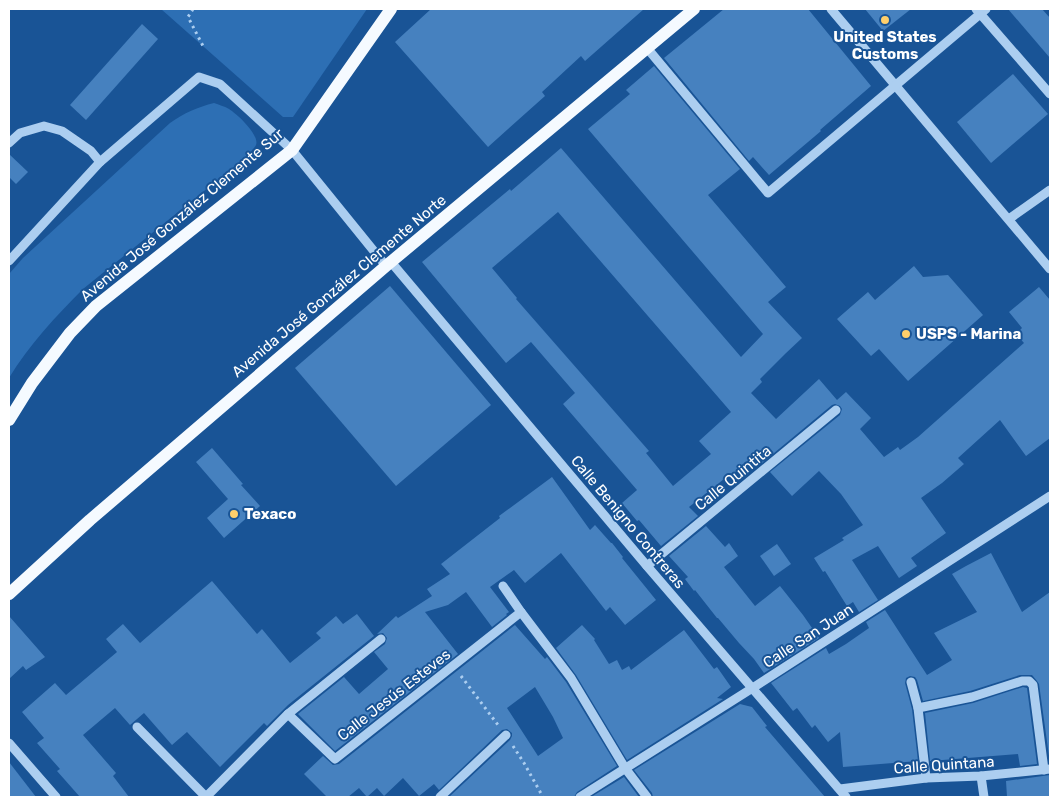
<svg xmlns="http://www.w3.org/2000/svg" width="1059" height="806" viewBox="0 0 1059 806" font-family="Rubik,sans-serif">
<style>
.green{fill:#2d6fb4}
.building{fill:#4681bf;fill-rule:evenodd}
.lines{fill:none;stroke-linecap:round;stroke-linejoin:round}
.path{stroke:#accef0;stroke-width:3;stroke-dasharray:2.5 4;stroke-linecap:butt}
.minor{stroke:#accef0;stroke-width:9}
.major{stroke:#f5faff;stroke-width:12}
.poi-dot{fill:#ffcf6b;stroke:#195496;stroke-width:2}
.labels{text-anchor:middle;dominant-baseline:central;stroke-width:4;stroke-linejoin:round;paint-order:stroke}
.poi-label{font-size:15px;font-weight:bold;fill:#fff;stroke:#195496;text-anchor:start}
.street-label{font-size:15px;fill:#fff;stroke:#195496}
</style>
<rect width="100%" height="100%" fill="#195496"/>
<g class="green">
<path d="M161,9H367L293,117H283Z"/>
<path d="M214,103C219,105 224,106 229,109C237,114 260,135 256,145C254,149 249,153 246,157L83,289C56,316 29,345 9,378V274L23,258L170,123C184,113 198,107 214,103Z"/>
</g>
<g class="building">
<path d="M431,9H644L585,61L581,56L542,92L545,96L488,147L395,42Z"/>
<path d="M724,9H808L871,86L820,130L821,131L769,175L753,157L749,161L664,58Z"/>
<path d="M865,9H911L883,31Z"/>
<path d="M1008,9H1042L1050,18V58Z"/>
<path d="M142,24L158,39L86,120L70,105Z"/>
<path d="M654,66L740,169L708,195L786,287L768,302L802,338L785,354L760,379L762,382L751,393L776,419L819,379L837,400L846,392L871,418L860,429L884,457L898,447L900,450L918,437L1024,343L1016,334L1022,328L1009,312L1039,287L1050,300V438L1026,456L1000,420L958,458L964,464L942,483L921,498L946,533L911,558L917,566L899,578L878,546L852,560L878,600L859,612L853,602L847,606L825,571L823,572L814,558L844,540L842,538L863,525L841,494L819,471L792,496L770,472L840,415L842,409L840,406L835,404L832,405L762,463L757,458L733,479L729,475L689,507L698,516L661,546L639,520L637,521L622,503L637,490L563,404L575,393L531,342L506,363L422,262L510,189L511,191L561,148L741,357L763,334L588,129L630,94L626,90ZM558,212L731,412L699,441L711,454L673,486L646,453L649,451L516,299L517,298L492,268Z"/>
<path d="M1013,74L1048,114L991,163L957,122Z"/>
<path d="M9,154L28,172L16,184L9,177Z"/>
<path d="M914,266L923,277L948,275L983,315L908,381L879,349L871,356L837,319L868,292L875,300Z"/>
<path d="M390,286L491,405L396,486L295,368Z"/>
<path d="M212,448L243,484L241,485L260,506L224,538L207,518L228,499L196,462Z"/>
<path d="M552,477L590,530L595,525L611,543H612L623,557L622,558L656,600L625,625L610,607L606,611L561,553L525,583L514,570L490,587L509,612L506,614L507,615L492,627L466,592L448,605L425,612L458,654L335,751L298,714L344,677L359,694L388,669L374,652L385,644L387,638L383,633L377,634L396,616L398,618L432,596L427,589L450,574L441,564L500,518L499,516Z"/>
<path d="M706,526L725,547L729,543L738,556L724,567L755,606L780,586L803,615L819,638L764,673L754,659L739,643L718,618H717L695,590L694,591L685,579L688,577L669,556Z"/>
<path d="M777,544L791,564L774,576L760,556Z"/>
<path d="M991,553L1022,612L1050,592V763L1039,684L1037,681L1032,675H1020L970,691L923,701L917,680L915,677L910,676L906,678L905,683L912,709L918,761L843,767L840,732L828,742L815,725L812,728L797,708L793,711L771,683L826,648L829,654L846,644L869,628L866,622L885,610L927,675L952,660L934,633L977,612L952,574L966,566Z"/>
<path d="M212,581L257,634L262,629L290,663L321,638L316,633L336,616L343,624L357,614L374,636L288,705L267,726L264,723L220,767L187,732L172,745L144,713L130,725L115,708L83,735L116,773L113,776L129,797H80L57,771L60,769L37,743L44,738L22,712L55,683L66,695L117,652L106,639L123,624L140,643Z"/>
<path d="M9,616L45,657L26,670L23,666L9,679Z"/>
<path d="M515,625L545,659L547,657L566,682L617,766L577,792L574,797H449L510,740L512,736V733L507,729L502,730L439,790L434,784L419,796L403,778L384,796L377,788L367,797L359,788L348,797H327L304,774L323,756L333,765L339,764ZM535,687L553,717L563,738L538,756L507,708Z"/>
<path d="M582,625L595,639L594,640L609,664L617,660L622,670L629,666L631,670L684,630L714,669L717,667L731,687L717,698L723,699L627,760L576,675L556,648Z"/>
<path d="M1023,687L1027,688L1037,764L1020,766L1018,754L930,761L925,713L973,703Z"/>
<path d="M740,704L752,707L767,726L765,727L825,797H653L652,793L634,770Z"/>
<path d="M9,762L36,797H9Z"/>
<path d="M1050,775V797H1007L1006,781Z"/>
<path d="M624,777L639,797H591Z"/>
</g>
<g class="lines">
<g class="path">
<path d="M193,9L188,17L203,46"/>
<path d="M461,676L498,725"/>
<path d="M513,746L524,763L543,797"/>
</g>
<g class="minor">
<path d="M831,9L1050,269"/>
<path d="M976,9L1050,94"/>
<path d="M647,48L768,193L986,9"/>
<path d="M9,143L20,133L44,126L62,131L91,151L100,162"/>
<path d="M1009,219L1050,190"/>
<path d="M9,261L100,162L199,77L220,84L292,150L386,266"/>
<path d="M391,262L647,566L846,797"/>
<path d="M647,566L836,410"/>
<path d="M503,586L521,612L571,678L625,768L647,797"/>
<path d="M911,682L918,708L926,778"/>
<path d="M918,708L972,697L1022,681H1029L1033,685L1044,770"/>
<path d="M288,714L335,759L521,612"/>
<path d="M137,727L206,797"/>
<path d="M9,743L56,797"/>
<path d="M981,776L984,797"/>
<path d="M840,789L926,778L981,776L1050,769"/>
<path d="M206,797L288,714L381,639"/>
<path d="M440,797L506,735"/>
<path d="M580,797L751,689L1050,496"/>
</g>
<g class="major">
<path d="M9,420L32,383L70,333L96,306L292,150L391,9"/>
<path d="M9,594L90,520L386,266L694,9"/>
</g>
</g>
<g class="poi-dot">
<circle cx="885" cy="20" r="5"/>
<circle cx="906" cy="334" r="5"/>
<circle cx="234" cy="514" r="5"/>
</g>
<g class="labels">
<g class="poi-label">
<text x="885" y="37" text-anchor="middle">United States<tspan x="885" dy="17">Customs</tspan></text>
<text x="916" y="334">USPS - Marina</text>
<text x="244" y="514">Texaco</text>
</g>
<g class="street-label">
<text transform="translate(182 215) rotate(-40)">Avenida José González Clemente Sur</text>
<text transform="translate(339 286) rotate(-40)">Avenida José González Clemente Norte</text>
<text transform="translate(733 478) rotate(-39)">Calle Quintita</text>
<text transform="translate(628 522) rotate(50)">Calle Benigno Contreras</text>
<text transform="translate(808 636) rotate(-33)">Calle San Juan</text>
<text transform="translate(394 695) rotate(-38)">Calle Jesús Esteves</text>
<text transform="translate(944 765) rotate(-4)">Calle Quintana</text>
</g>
</g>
<rect width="1059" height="806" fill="none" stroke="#ffffff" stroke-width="20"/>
</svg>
